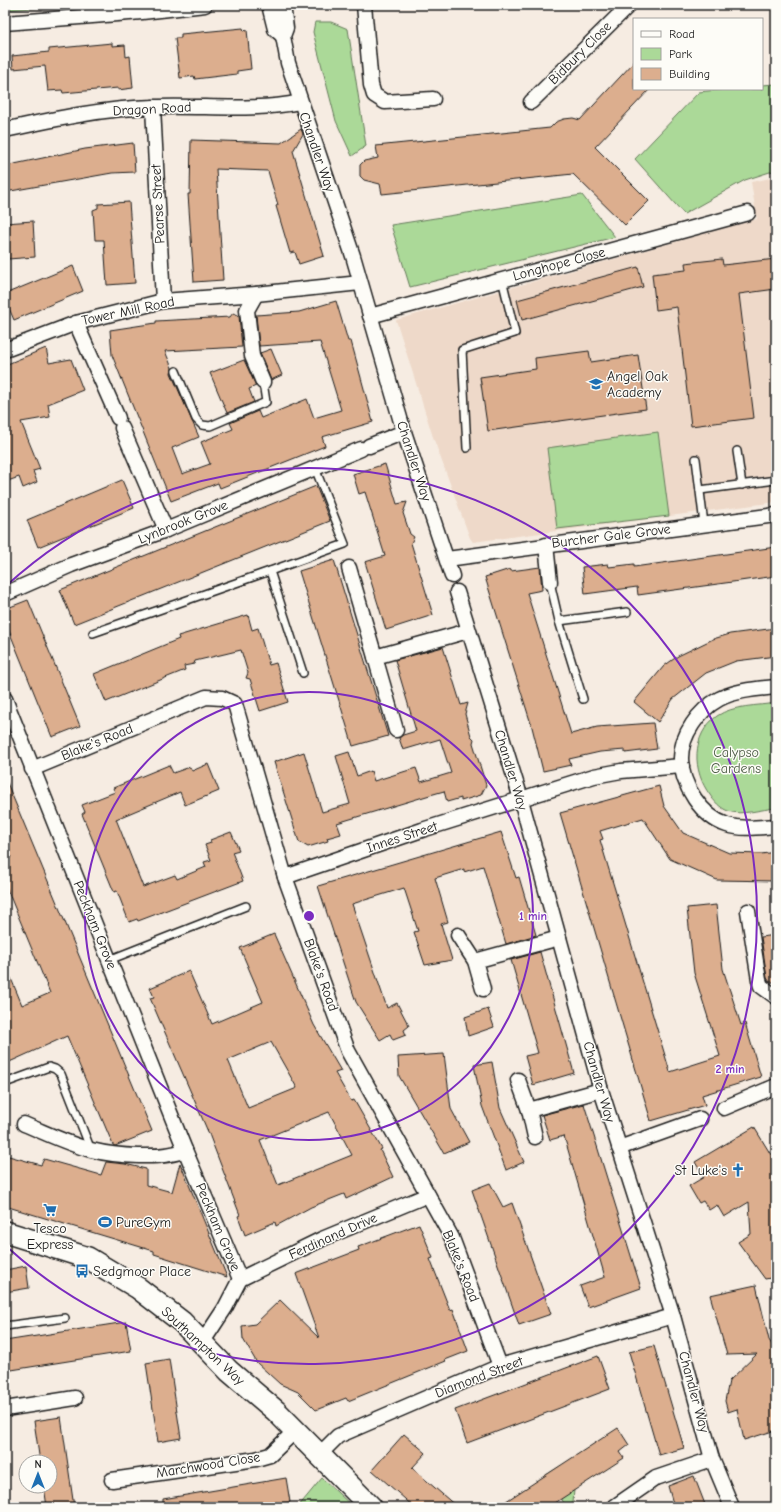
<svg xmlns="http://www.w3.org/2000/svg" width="781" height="1512" viewBox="0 0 781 1512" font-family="'Comic Neue',sans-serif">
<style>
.built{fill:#eed9c9}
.green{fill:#abd998;stroke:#647a5a}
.building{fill:#dcae8e;stroke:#1c1c1c;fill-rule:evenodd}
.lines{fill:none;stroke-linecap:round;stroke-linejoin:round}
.service-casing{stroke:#1c1c1c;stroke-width:10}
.minor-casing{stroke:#1c1c1c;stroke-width:17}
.secondary-casing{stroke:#1c1c1c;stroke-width:24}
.service{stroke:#fdfcf7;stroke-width:7}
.minor{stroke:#fdfcf7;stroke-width:14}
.secondary{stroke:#fdfcf7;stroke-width:21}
.ring{fill:none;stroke:#7b2cbf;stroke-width:2}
.labels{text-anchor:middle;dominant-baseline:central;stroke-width:3;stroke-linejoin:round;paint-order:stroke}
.street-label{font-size:14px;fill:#1c1c1c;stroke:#fdfcf7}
.poi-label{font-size:14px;fill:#1c1c1c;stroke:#fdfcf7;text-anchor:start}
.park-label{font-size:14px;fill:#4e5e47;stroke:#fdfcf7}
.centre{fill:#7b2cbf;stroke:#fdfcf7;stroke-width:2}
.ring-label{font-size:12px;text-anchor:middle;font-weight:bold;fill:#7b2cbf;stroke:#fdfcf7;stroke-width:3;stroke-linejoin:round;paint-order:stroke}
</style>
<rect width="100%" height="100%" fill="#f6ece2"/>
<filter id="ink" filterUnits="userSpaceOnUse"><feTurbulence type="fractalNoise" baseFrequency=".025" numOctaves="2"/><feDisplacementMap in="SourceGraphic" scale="8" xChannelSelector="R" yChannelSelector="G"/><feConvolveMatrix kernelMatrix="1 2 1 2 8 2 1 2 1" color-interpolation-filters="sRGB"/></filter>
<g filter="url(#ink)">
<path class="built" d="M776,177V502L473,542L470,538L433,437L396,320L757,219L751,182Z"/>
<g class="green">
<path d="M5,5H77L5,10Z"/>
<path d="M315,22H331L348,29L366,146L352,156L336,121L313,32Z"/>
<path d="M776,84V170L745,180L684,214L635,159L699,92L726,89H762V85Z"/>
<path d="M582,195L615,237L410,287L391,225Z"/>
<path d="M658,432L669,516L557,529L547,448Z"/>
<path d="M776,703V808C762,809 741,816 728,811C720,808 714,801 710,795C692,771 691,735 717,716C733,705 758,706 776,703Z"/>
<path d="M559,1467L574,1490L573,1502L566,1506L546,1475Z"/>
<path d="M322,1478L353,1507H298Z"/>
</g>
<g class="building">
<path d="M243,28L244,31L247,30L251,69L237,71V74L195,79L194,76L180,78L175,38H181V34Z"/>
<path d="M112,43V46L125,45L126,57L130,56L133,88L118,90V88L63,93L62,90L48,91L45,66L13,69L12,56L49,52V49Z"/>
<path d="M634,62V89H650L595,147L649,201L625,225L573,174L382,194L380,184L364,180L360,176V165L364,161L378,158L376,146L550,128L556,122L564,119L573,118L580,120Z"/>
<path d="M301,129L303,134L293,151L324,256L299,264L295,252L290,253L276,206L278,205L268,171L216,169L223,280L194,282L188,194H190L191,140L281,143Z"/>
<path d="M133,143L135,172L112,173L5,192V166L85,149Z"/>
<path d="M129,202L135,283L107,285L104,240H95L93,210L98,208V204Z"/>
<path d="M33,221L35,257L8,259L5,223Z"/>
<path d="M722,259L723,265L776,259V289L739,294L754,418L691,426L677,307L656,310L652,274L686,270L685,263Z"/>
<path d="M73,266L83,291L14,320L5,299V294Z"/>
<path d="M638,267L643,287L522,320L517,300Z"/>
<path d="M336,301L348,341H351L373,422L322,437L325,446L220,488L218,483L171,501L112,355L110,330L156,323V321L230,317L233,313L239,316L242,347L165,351L172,368L171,373L199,437L172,448L182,474L210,464L201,442L233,429L230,423L258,411L261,418L307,399L314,418L341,410L320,342L259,346L256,315L299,312Z"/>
<path d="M46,348L49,363L71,359L83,390L48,404L50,417L21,422L40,469L33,471L37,482L23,488L19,477L5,482V365Z"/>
<path d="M271,349L282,375L271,380L260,353Z"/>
<path d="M589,351L591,362L638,355L646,409L488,431L480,377L536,369L535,358Z"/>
<path d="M244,360L256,386L249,389L254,402L227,413L210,373Z"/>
<path d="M385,464L397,504L407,502L403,513L410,534L414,537L411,543L433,615L386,630L365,562L385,556L365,492L359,494L353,474Z"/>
<path d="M122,480L134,508L38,547L27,520Z"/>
<path d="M316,486L330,521L74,624L60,590Z"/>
<path d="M776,547V576L638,595L637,587L585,594L582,567L608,564L609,567L634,564V567Z"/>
<path d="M334,560L388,736L353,746L299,571Z"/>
<path d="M540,567L542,590L527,593L571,734L597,727L653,723L657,749L625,753V750L600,752L569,759L571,765L543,771L532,727L485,577L510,569L511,571Z"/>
<path d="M28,600L80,726L52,737L5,621V609Z"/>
<path d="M248,615L252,630L258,628L269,665L276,663L288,702L260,711L250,679L246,678L248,673L241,650L195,661L194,664L184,666L185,670L106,702L94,674L179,639L178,636Z"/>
<path d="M776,628V656L736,661L706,673L673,699L658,722L634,702L664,666L678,656L713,639L730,634Z"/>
<path d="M443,647L461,705L468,703L465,714L471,736L474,739L473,743L486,785L481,795L461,801V798L447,802L444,791L430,795L337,823L341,834L327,838L328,841L308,847L299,842L274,762L304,752L322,812L350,804L336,756L349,752L357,776L371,771L374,781L416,768L421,782L451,773L440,739L403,750L399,738L403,735L416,731L395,660Z"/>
<path d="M208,764L219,791L185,805L180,792L116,819L143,887L175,875L177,879L206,867L204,862L211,860L205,845L211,843L210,840L231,832L239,850L232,852L243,881L138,921L137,919L129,922L117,891L114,892L82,814L85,812L82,805L115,792L113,788L169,765L173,773L190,767L192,771Z"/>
<path d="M5,778L152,1131L115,1146L113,1145L67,1036L5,1064V964L22,1005L50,993L5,884V860L11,857L5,843Z"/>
<path d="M659,786L664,806L683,833L729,853L761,854L776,852V881L717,880L670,859L643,818L600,831L603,839L600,840L670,1072L720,1056L694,973L687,908L716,905L723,969L741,1025L745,1023L761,1077L702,1095L705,1105L651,1121L560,813Z"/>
<path d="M501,832L516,878L519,877L536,935L506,944L483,866L464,872V869L435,878L448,922L441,924L452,960L425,965L414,932L418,931L404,888L352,904L387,1008L397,1003L409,1026L404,1030L406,1035L393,1040L390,1034L380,1040L356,1002L318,886Z"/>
<path d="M274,934L314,1025L341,1071L335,1073L351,1101L354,1100L382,1149L380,1150L393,1177L346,1199L344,1194L311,1207L276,1226L275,1222L245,1235L238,1216L240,1215L209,1134L150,998L154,997L150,988L189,971L212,1024L263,1002L240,948ZM271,1042L297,1088L248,1108L228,1060ZM329,1112L352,1155L278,1185L260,1140Z"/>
<path d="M776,935V982H770L767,978L761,937Z"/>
<path d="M540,952L574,1073L533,1085L525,1056L538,1053L511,960Z"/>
<path d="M488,1009L494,1027L468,1036L465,1017Z"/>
<path d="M444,1054L451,1109L469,1142L444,1153L399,1076L398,1057Z"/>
<path d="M492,1062L500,1108L524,1162L506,1170L482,1106L474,1065Z"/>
<path d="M584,1104L641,1288L588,1307L580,1286L605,1277L564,1136L550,1140L542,1115Z"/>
<path d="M754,1127L776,1163V1277L765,1279L738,1242L751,1234L749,1202L724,1217L717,1205L709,1210L703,1201L699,1203L689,1186L704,1177L695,1162Z"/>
<path d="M5,1155L41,1165L44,1159L101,1175L106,1162L125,1164L146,1169V1185L172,1192L180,1163L227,1277L154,1254V1251L5,1206Z"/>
<path d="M490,1183L503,1207L512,1203L551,1314L519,1325L472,1190Z"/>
<path d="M419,1224L433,1258L430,1259L450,1310L453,1309L468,1351L445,1360L446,1361L348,1401L346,1398L316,1410L298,1392L280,1384L257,1363L243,1339L242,1326L255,1324L280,1300L319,1338L296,1274L359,1250L358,1247Z"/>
<path d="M26,1266L29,1288L5,1292V1270Z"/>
<path d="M756,1285L769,1340L776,1351V1430L744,1440L737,1409L728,1412L725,1401L729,1381L757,1354L727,1355L710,1295Z"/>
<path d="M126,1322L131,1351L5,1371V1341Z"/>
<path d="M654,1346L684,1448L659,1455L629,1352Z"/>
<path d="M598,1356L610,1389L467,1443L455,1410Z"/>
<path d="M169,1359L181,1438L158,1442L146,1363Z"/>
<path d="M61,1417L74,1507H47L44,1486H50V1462H40L34,1421Z"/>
<path d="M618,1428L629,1445L620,1452L624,1458L561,1499L549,1507H497Z"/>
<path d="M404,1434L426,1453L412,1468L457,1507H414L372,1470Z"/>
<path d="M694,1476L706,1507H674L668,1486Z"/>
<path d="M286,1478L290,1502L261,1507H163V1499Z"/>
</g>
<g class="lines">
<g class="service-casing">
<g id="service">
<path d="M176,371L196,419L202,425L210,426L266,402L263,382"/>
<path d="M467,448L462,350L515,333L502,279"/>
<path d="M737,451L742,485"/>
<path d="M696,459L704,524"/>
<path d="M700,490L776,480"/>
<path d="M550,582L559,621L583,699"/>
<path d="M559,621L627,612"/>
<path d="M93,633L270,571"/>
<path d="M303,673L270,571L345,544L315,468"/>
<path d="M109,960L246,906"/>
<path d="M5,1083L49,1067L55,1069L61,1074L91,1150"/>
<path d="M5,1326L65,1318"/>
</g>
</g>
<g class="minor-casing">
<g id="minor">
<path d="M269,5L275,29L283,36"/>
<path d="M283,5L286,28L283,36L288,63L353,256L404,432L452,576"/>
<path d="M364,5L371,85L374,95L385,102L433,99"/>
<path d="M5,23L142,12L205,5"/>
<path d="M531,102L629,5"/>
<path d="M153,107L163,301"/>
<path d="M5,130C54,119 105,108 155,107C202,105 253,112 300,102"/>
<path d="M256,294L247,310L252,356L263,382"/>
<path d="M370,316L748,213"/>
<path d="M76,323L118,418"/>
<path d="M5,350L76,323L163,301L256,294L360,283"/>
<path d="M122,428L166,530"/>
<path d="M369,446L404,432"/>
<path d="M546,545L550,582"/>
<path d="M447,559L776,515"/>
<path d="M349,568L375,657"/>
<path d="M457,592L518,789L601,1090L673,1316L712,1459L732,1507"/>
<path d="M5,594L71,565L166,530L361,449"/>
<path d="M776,687C757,689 736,690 719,699C699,710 681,735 681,758C681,785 702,817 727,825C743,830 760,827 776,826"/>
<path d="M5,699L185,1150L240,1279L225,1308L202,1343"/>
<path d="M396,730L375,657L468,631"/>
<path d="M32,769L206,697L222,698L235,704L285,877L348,1051L452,1238L500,1366"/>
<path d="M285,877L422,830L594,776L621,771L682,766"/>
<path d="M748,911L759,980L761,986L776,997"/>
<path d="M458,935L475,961L483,989"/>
<path d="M475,961L559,938"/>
<path d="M518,1080L529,1110L535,1137"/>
<path d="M724,1108L776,1086"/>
<path d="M529,1110L601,1090"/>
<path d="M24,1124C46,1133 68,1144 91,1150C115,1156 163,1160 185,1150"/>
<path d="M619,1148L700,1119"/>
<path d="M240,1279L322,1239L428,1195"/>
<path d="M5,1409L75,1398"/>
<path d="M319,1455L338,1436L500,1366L673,1316"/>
<path d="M112,1480L256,1459L270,1455L295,1431"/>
<path d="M614,1507L656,1478L712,1459"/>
</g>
</g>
<g class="secondary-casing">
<path id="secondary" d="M5,1232L88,1258L138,1288L182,1322L229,1371L276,1411L371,1507"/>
</g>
<use href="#service" class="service"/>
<use href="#minor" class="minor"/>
<use href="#secondary" class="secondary"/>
</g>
</g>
<g class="ring">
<circle cx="309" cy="916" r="224"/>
<path d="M6 586A448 448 0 1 1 6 1246"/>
</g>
<defs>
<g id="school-bare" transform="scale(1.08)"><path d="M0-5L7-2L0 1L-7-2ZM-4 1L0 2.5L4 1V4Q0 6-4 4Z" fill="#1f6fb2" stroke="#fdfcf7" stroke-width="2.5" paint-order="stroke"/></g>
<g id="church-bare" transform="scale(1.08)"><path d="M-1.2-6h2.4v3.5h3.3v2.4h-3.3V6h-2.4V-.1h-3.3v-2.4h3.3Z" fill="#1f6fb2" stroke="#fdfcf7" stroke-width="2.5" paint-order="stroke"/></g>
<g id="supermarket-bare" transform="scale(1.08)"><path d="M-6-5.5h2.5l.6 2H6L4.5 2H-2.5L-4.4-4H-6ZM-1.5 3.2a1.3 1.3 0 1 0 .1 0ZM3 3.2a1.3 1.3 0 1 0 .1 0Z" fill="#1f6fb2" stroke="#fdfcf7" stroke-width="2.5" paint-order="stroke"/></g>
<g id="stadium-bare" transform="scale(1.08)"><path d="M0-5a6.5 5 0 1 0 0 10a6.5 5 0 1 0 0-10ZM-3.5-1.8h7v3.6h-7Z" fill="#1f6fb2" stroke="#fdfcf7" stroke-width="2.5" paint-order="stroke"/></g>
<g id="bus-bare" transform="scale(1.08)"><path d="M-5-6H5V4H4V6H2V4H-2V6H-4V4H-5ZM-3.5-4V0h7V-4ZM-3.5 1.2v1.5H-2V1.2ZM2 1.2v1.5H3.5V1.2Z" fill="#1f6fb2" stroke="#fdfcf7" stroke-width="2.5" paint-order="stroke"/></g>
</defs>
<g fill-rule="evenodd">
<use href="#school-bare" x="596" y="384"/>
<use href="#church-bare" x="738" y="1170"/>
<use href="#supermarket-bare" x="50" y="1210"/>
<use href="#stadium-bare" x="105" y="1222"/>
<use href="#bus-bare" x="82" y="1271"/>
</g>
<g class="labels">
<g class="street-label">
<text transform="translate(580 53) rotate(-45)">Bidbury Close</text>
<text transform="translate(152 109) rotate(-3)">Dragon Road</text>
<text transform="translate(317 152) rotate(71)">Chandler Way</text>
<text transform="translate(158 204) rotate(-93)">Pearse Street</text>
<text transform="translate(559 264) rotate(-15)">Longhope Close</text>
<text transform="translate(128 311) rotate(-12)">Tower Mill Road</text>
<text transform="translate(414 461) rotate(72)">Chandler Way</text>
<text transform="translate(183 522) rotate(-22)">Lynbrook Grove</text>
<text transform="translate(611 536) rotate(-7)">Burcher Gale Grove</text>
<text transform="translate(97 742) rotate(-22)">Blake's Road</text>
<text transform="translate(511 770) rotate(73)">Chandler Way</text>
<text transform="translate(402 837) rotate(-18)">Innes Street</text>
<text transform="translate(95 925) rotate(68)">Peckham Grove</text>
<text transform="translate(321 975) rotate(70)">Blake's Road</text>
<text transform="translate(599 1082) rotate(74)">Chandler Way</text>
<text transform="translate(218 1227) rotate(67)">Peckham Grove</text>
<text transform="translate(333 1236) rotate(-24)">Ferdinand Drive</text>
<text transform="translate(461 1266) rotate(68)">Blake's Road</text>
<text transform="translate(203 1346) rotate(43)">Southampton Way</text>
<text transform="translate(479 1377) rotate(-21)">Diamond Street</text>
<text transform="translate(694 1392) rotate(75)">Chandler Way</text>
<text transform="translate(208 1465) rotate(-9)">Marchwood Close</text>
</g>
<g class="poi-label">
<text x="607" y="376">Angel Oak<tspan x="607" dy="16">Academy</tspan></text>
<text x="727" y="1170" text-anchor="end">St Luke's</text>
<text x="116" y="1222">PureGym</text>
<text x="50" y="1228" text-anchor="middle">Tesco<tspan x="50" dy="16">Express</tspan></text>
<text x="93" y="1271">Sedgmoor Place</text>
</g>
<g class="park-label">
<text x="736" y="752">Calypso<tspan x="736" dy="16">Gardens</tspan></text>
</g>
</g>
<circle cx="309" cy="916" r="6" class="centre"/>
<g class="ring-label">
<text x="533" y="920">1 min</text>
<text x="730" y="1073">2 min</text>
</g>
<rect width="781" height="1512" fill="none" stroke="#fdfcf7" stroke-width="20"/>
<rect x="10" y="10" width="761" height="1492" fill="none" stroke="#1c1c1c" stroke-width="1.5" filter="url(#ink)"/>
<rect x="633" y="18" width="130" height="72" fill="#fdfcf7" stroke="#a3a29f"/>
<rect x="641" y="31" width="20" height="6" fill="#fdfcf7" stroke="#a3a29f"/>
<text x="669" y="38" font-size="12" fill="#1c1c1c">Road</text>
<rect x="641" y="48" width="20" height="12" fill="#abd998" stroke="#a3a29f"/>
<text x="669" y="58" font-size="12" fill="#1c1c1c">Park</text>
<rect x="641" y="68" width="20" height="12" fill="#dcae8e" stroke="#a3a29f"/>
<text x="669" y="78" font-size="12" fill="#1c1c1c">Building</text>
<g transform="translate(38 1474)"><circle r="19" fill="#fdfcf7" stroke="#a3a29f"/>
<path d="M0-3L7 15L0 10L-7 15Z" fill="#1f6fb2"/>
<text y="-6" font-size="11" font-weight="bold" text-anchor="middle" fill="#1c1c1c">N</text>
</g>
</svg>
